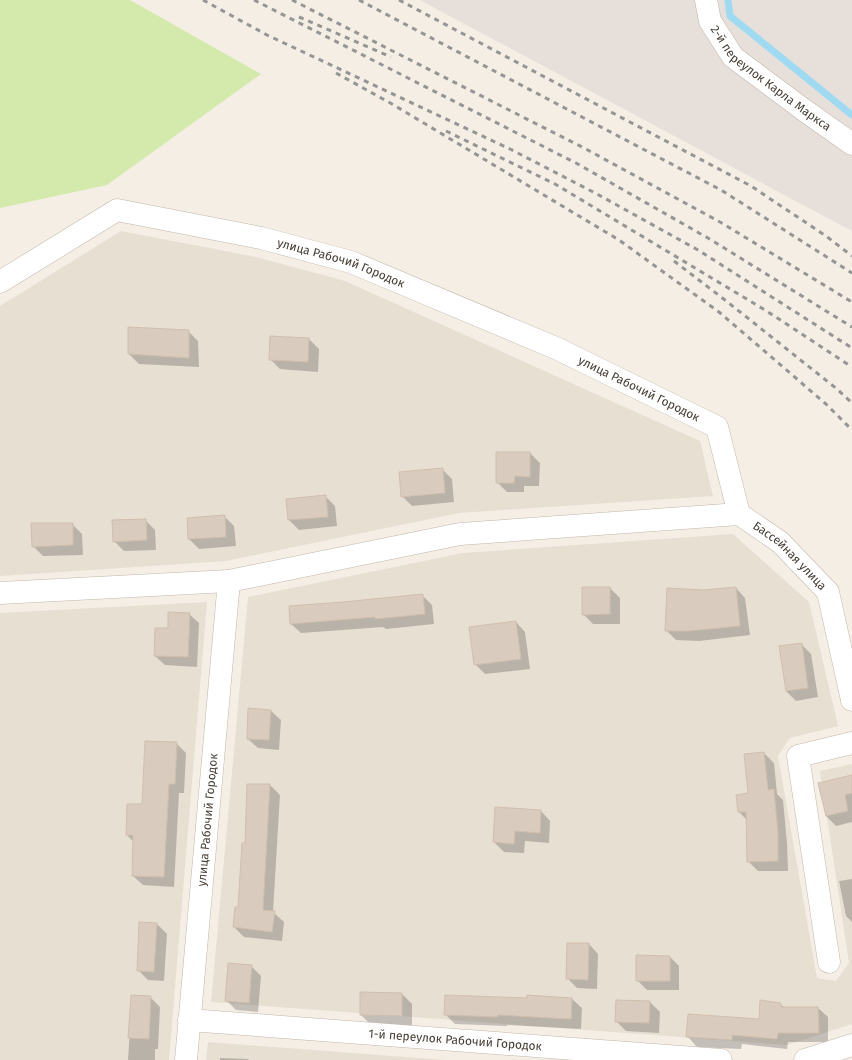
<svg xmlns="http://www.w3.org/2000/svg" width="852" height="1060" viewBox="0 0 852 1060" font-family="'Fira Sans',sans-serif">
<style>
.residential{fill:#e8dfd3}
.industrial{fill:#e6dfda}
.green{fill:#d4eaac}
.shadow{fill:#0003}
.lines{fill:none;stroke-linecap:round;stroke-linejoin:round}
.stream{stroke:#9fdaf3;stroke-width:7}
.building{fill:#d9cbbd;stroke:#d1bfad}
.minor-casing{stroke:#c2b7ab;stroke-width:23}
.minor{stroke:#fff;stroke-width:22}
.rail{stroke:#959595;stroke-width:3;stroke-dasharray:5 5;stroke-linecap:butt}
.labels{text-anchor:middle;dominant-baseline:central;stroke-width:3;stroke-linejoin:round;paint-order:stroke}
.street-label{font-size:12px;fill:#463e35;stroke:#fff}
</style>
<rect width="100%" height="100%" fill="#f4eee5"/>
<g class="residential">
<path d="M121,231L256,257L345,281L700,441L713,496L459,513L226,561L0,576V306Z"/>
<path d="M733,534L809,602L838,726L790,738L778,756L817,978L836,981L849,963L820,771L852,764V1024L787,1045L211,1002L248,597L463,553Z"/>
<path d="M207,602L169,1060H0V613Z"/>
<path d="M208,1042L446,1060H206Z"/>
</g>
<path class="industrial" d="M420,0H852V231Z"/>
<path class="green" d="M0,0H130L261,74L107,185L0,208Z"/>
<g class="shadow">
<path d="M188,331L198,341L199,367L139,364L129,354Z"/>
<path d="M271,337L309,339L319,349L318,372L280,369L270,359Z"/>
<path d="M530,453L540,463L539,486H524V492H507L497,482Z"/>
<path d="M442,469L452,479L454,502L412,506L402,496Z"/>
<path d="M325,496L335,506L337,526L299,530L289,520L288,500Z"/>
<path d="M224,516L234,526L236,546L199,549L189,539Z"/>
<path d="M145,520L155,530L156,550L124,551L114,541Z"/>
<path d="M72,524L82,534L83,555L43,556L33,546Z"/>
<path d="M610,588L620,598V624H593L583,614Z"/>
<path d="M736,588L745,598L750,635L699,641L676,640L666,630L704,591Z"/>
<path d="M422,595L432,605L434,624L386,629L383,627L301,633L291,624L290,607Z"/>
<path d="M189,614L199,623L197,667L165,665L155,656L169,629Z"/>
<path d="M516,622L525,632L530,669L485,674L475,664Z"/>
<path d="M801,644L811,654L818,697L796,701L786,691Z"/>
<path d="M271,711L281,720L279,750L258,748L248,739Z"/>
<path d="M176,743L186,753L184,793H179L174,887L143,885L133,876L134,842L127,835Z"/>
<path d="M764,753L774,763L777,794L783,800L787,843L788,871H758L748,861L747,820L739,812L749,794Z"/>
<path d="M852,776V822L836,826L826,816Z"/>
<path d="M270,785L280,795L273,912L284,922L282,941L244,937L234,927L236,908H239L246,844Z"/>
<path d="M541,811L550,821L549,843L525,841L524,853L504,852L494,842Z"/>
<path d="M852,879V922L846,916L839,881Z"/>
<path d="M157,924L167,934L164,981L148,980L138,970Z"/>
<path d="M589,944L598,954L597,989L577,988L567,978Z"/>
<path d="M670,957L679,966V990H647L637,980Z"/>
<path d="M251,966L261,976L258,1012L236,1010L226,1000Z"/>
<path d="M402,994L412,1004V1025H371L361,1015Z"/>
<path d="M132,996L150,997L160,1007L158,1049H155V1060H128Z"/>
<path d="M528,999H572L582,1008L581,1029L507,1025V1026L455,1024L445,1014Z"/>
<path d="M650,1002L660,1012L659,1033L626,1031L616,1021Z"/>
<path d="M780,1004L785,1008H818L828,1017V1042H788L787,1049L742,1044L741,1049L697,1047L688,1037L759,1020Z"/>
<path d="M220,1058L248,1059L249,1060H220Z"/>
</g>
<g class="lines">
<path class="stream" d="M728,0L730,16L852,115"/>
</g>
<g class="building">
<path d="M128,327L189,330V358L128,354Z"/>
<path d="M270,336L309,338L308,362L269,360Z"/>
<path d="M496,452H530V477L515,476L514,483H496Z"/>
<path d="M443,468L445,493L401,497L399,472Z"/>
<path d="M326,495L328,517L288,520L286,499Z"/>
<path d="M225,515L226,537L188,539L187,518Z"/>
<path d="M146,519L147,540L113,542L112,520Z"/>
<path d="M31,523H73V545L32,547Z"/>
<path d="M582,587H610V614L582,615Z"/>
<path d="M736,587L740,626L688,631H665L667,588L704,590Z"/>
<path d="M423,594L425,614L375,619V617L290,624L289,606L343,602Z"/>
<path d="M168,612L190,613L188,657L154,656L155,628H168Z"/>
<path d="M516,621L521,659L474,665L469,627Z"/>
<path d="M802,643L808,688L786,691L779,646Z"/>
<path d="M248,708L271,710L269,740L247,739Z"/>
<path d="M145,741L177,742L175,784H169L164,877L132,876L133,835H126L127,804H142Z"/>
<path d="M764,752L768,790L774,789L778,833V861L747,862L746,812H738L736,795L748,793L744,754Z"/>
<path d="M852,775V793L845,795L848,811L826,816L818,783Z"/>
<path d="M247,784H270L263,910L275,911L272,932L233,927L235,907H238L242,843H245Z"/>
<path d="M495,807L541,810L540,833L515,831L514,844L493,842Z"/>
<path d="M139,922L157,923L154,972L137,971Z"/>
<path d="M567,943H589L588,980L566,979Z"/>
<path d="M636,955L670,956V981H636Z"/>
<path d="M228,963L252,965L249,1003L225,1001Z"/>
<path d="M360,992L402,993V1016L360,1015Z"/>
<path d="M131,995L151,996L149,1039L128,1038Z"/>
<path d="M445,995L527,998V995L572,998L571,1019L498,1015L497,1017L444,1015Z"/>
<path d="M616,1000L650,1001L649,1023L615,1022Z"/>
<path d="M760,1000L781,1003V1007H818L819,1033H778L777,1039L732,1035V1040L686,1037L688,1014L759,1019Z"/>
</g>
<g class="lines">
<g class="minor-casing">
<g id="minor">
<path id="s1" d="M706,0L710,21L733,57L804,110L852,144"/>
<path id="s2" d="M0,282L117,210L261,238L351,262L558,349L717,427L739,514L460,534L229,581L0,593"/>
<path id="s3" d="M739,514L780,542L828,592L852,700"/>
<path d="M829,962L798,756L852,743"/>
<path id="s4" d="M189,1020L721,1060"/>
<path id="s5" d="M186,1060L229,581"/>
<path d="M805,1060L852,1045"/>
</g>
</g>
<use href="#minor" class="minor"/>
<g class="rail">
<path d="M203,0L267,35L510,149L597,194L698,250L852,348"/>
<path d="M254,0L576,163L708,238L852,327"/>
<path d="M292,0L584,148L720,222L852,302"/>
<path d="M359,0L721,190L852,273"/>
<path d="M399,0L751,186L826,236L852,256"/>
<path d="M299,17L391,57"/>
<path d="M336,73L392,104L619,240L719,312L826,404L852,430"/>
<path d="M446,131L555,184L765,310L852,367"/>
<path d="M674,261L725,300L837,389L852,403"/>
</g>
</g>
<g class="labels">
<g class="street-label">
<text stroke="none"><textPath href="#s1" startOffset="106">2-й переулок Карла Маркса</textPath></text>
<text stroke="none"><textPath href="#s2" startOffset="368">улица Рабочий Городок</textPath></text>
<text stroke="none"><textPath href="#s2" startOffset="692">улица Рабочий Городок</textPath></text>
<text stroke="none"><textPath href="#s3" startOffset="66">Бассейная улица</textPath></text>
<text stroke="none"><textPath href="#s5" startOffset="241">улица Рабочий Городок</textPath></text>
<text stroke="none"><textPath href="#s4" startOffset="267">1-й переулок Рабочий Городок</textPath></text>
</g>
</g>
</svg>
